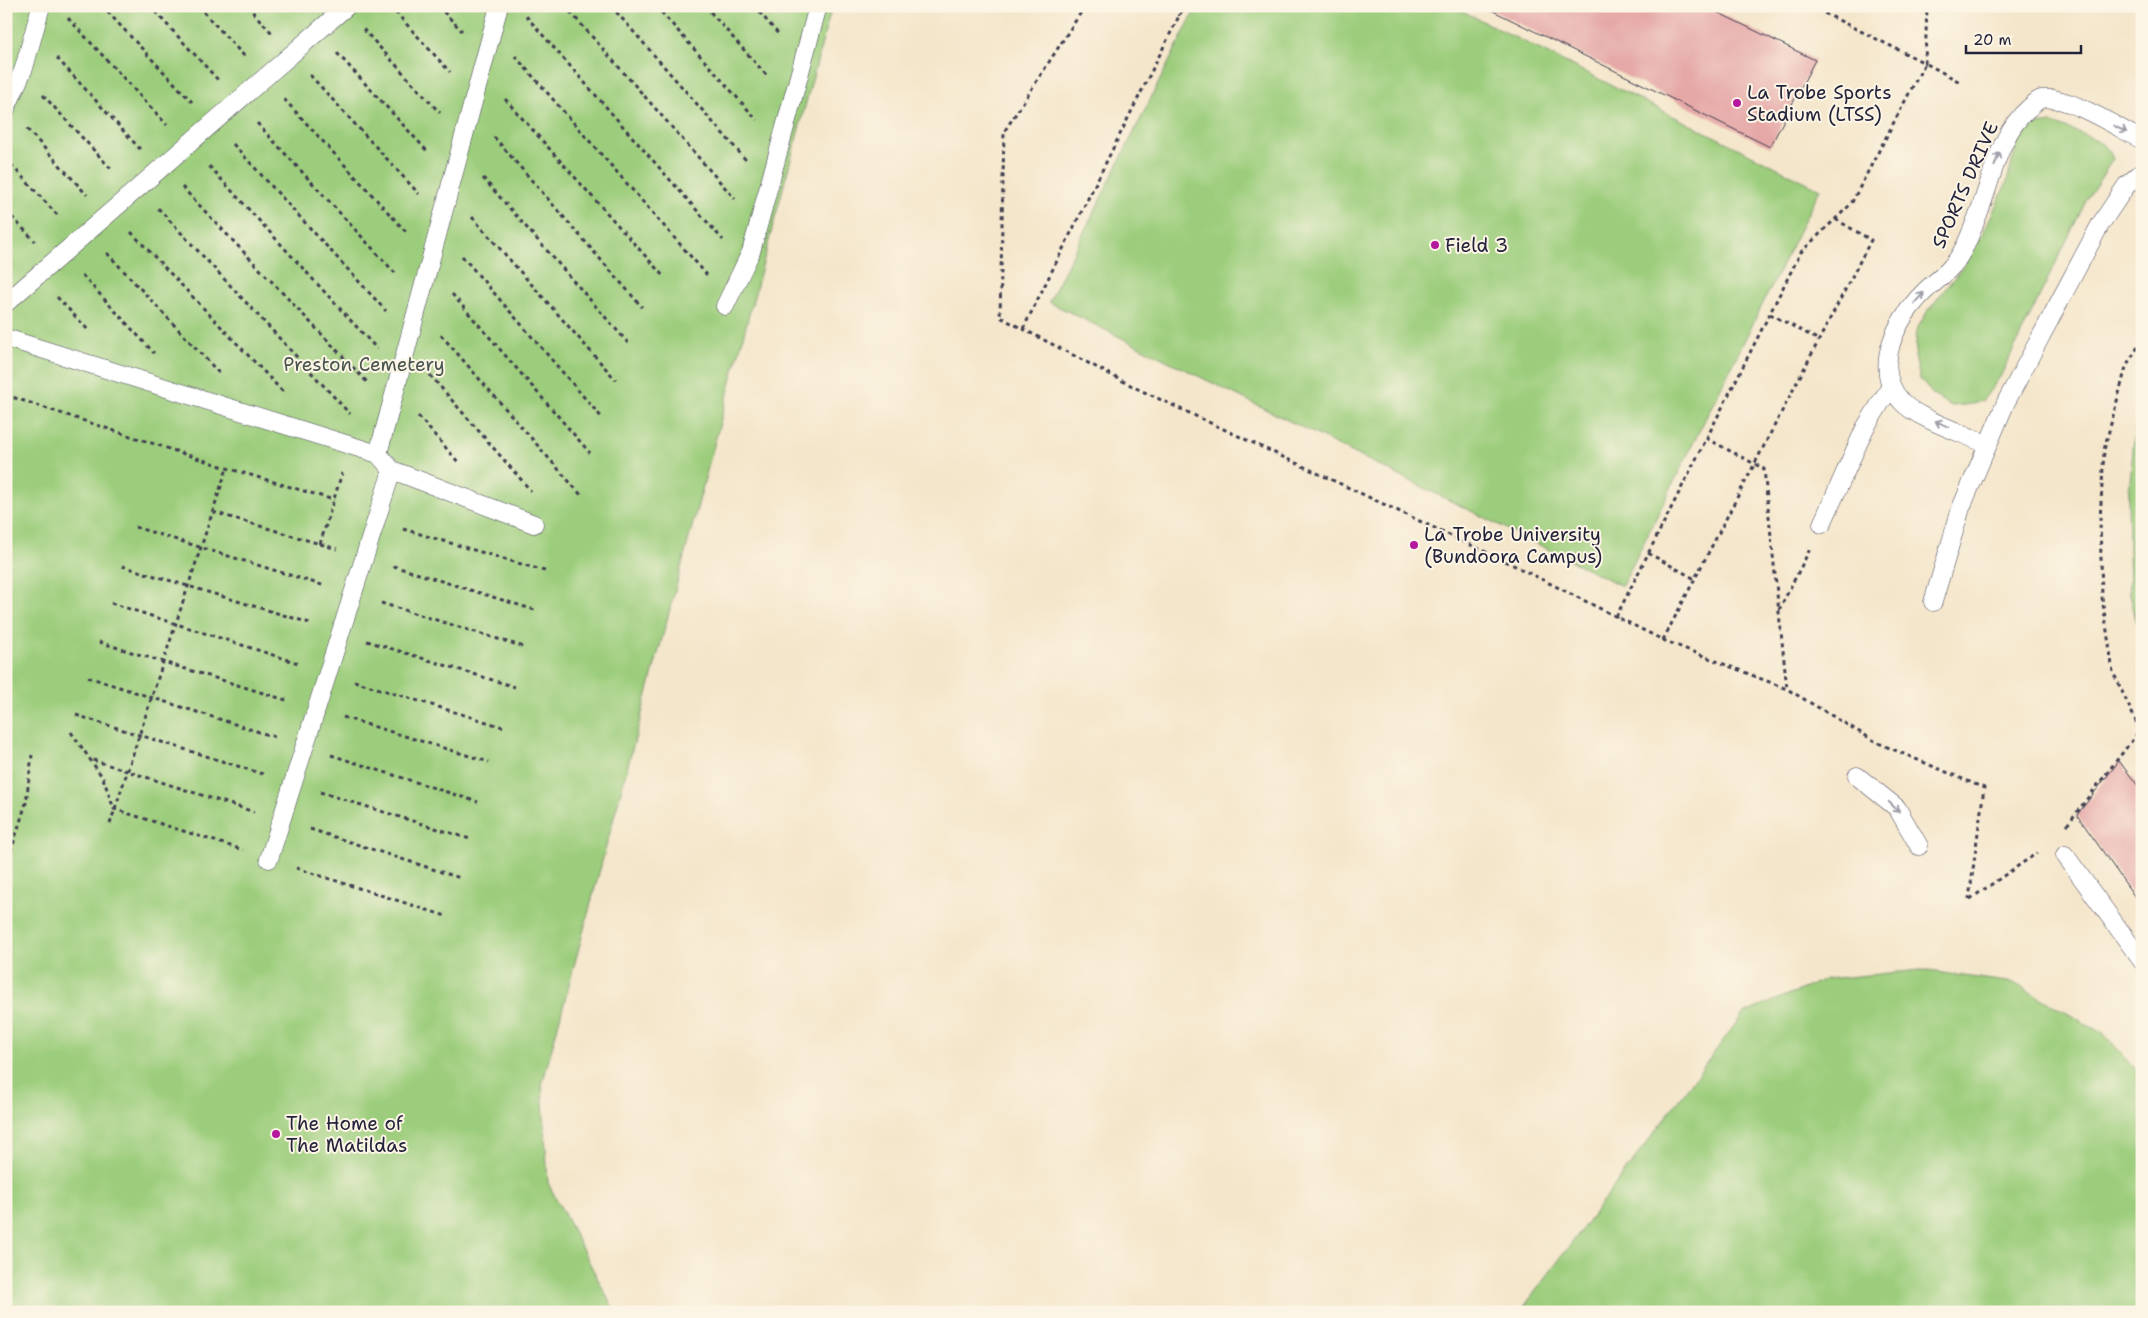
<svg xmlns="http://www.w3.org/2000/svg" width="2148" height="1318" viewBox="0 0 2148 1318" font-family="'Shantell Sans',sans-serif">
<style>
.green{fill:#9ccd7c;stroke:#5f785c}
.building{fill:#e5a8a7}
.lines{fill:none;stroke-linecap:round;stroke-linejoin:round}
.service-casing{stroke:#423f51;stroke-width:19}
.path{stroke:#423f51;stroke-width:3;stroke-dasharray:4 4;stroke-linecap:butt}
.service{stroke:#fff;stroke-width:18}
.oneway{stroke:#9c9ca7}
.poi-dot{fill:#b5179e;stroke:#fcf5e5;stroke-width:2}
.labels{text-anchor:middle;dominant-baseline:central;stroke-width:4;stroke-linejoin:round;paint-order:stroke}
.poi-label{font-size:19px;fill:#22223b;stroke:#fcf5e5;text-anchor:start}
.street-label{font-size:19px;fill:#22223b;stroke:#fcf5e5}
.park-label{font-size:19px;fill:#47554e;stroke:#fcf5e5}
</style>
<rect width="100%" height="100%" fill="#fcf5e5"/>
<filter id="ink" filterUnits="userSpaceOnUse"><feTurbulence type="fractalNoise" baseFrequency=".02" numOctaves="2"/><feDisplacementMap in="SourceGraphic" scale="10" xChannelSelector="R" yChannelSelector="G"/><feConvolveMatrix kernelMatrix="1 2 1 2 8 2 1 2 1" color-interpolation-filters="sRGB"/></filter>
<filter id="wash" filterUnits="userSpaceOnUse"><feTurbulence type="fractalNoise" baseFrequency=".0096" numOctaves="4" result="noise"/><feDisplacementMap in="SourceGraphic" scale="20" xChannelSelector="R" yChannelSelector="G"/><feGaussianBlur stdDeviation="1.12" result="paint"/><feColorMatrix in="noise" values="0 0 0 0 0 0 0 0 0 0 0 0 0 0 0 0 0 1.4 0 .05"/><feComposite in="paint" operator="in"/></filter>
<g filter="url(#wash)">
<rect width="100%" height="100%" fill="#f4e6cb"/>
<g class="green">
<path d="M6,6H832L542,1085L548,1183L615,1312H6Z"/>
<path d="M1197,6H1452L1820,189L1622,586L1049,302Z"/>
<path d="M2053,123C2071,131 2107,138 2113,159L2087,199L2000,377L1983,400L1973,404L1952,406L1934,396L1920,379L1915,357L1917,329L1927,312L1962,268L1982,235L2007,182L2018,139L2024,132L2037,125Z"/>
<path d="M2142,405V648L2130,593L2128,502L2135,428Z"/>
<path d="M1921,970L2014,983L2104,1034L2142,1076V1312H1520L1743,1014L1826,979Z"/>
</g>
<g id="blocks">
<g class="building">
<path d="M1483,6H1719L1717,12L1815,60L1770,147Z"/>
<path d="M2119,761L2142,791V907L2077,815Z"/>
</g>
</g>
</g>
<g filter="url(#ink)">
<use href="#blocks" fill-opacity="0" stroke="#423f51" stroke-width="1"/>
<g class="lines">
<g class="service-casing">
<g id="service">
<path d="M6,109L24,68L41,6"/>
<path d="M6,303L347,6"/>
<path d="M725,306L751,252L818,6"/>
<path d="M6,338L378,454L392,470L534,524"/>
<path d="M1986,444C1965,434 1916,418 1902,402C1870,368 1897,319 1924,292C1933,283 1944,276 1952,266C1965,251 1972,230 1979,212C1993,176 1999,134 2029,108C2033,105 2037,100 2041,99C2067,94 2118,128 2142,140"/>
<path d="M378,454L499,6"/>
<path d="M1822,524L1865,428L1891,386"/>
<path d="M1933,602L1961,508L2006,402L2100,225L2126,186L2142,172"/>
<path d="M1857,776L1897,808L1919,846"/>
<path d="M2065,855L2142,961"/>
<path d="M269,859L392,470"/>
</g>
</g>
<g class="path">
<path d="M102,6L192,102"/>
<path d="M150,6L219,81"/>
<path d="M198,6L245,57"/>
<path d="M247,6L272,33"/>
<path d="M390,6L450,72"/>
<path d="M438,6L462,31"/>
<path d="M565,6L735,199"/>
<path d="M611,6L746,160"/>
<path d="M656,6L757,120"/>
<path d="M705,6L768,77"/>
<path d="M754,6L780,36"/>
<path d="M1085,6L1004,132L1000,317L1138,389L1505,561L1663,640L1787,689L1878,743L1984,788L1969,899"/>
<path d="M1178,6L1179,16"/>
<path d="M1810,6L1925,63L1927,6"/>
<path d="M526,16L723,240"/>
<path d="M68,18L167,125"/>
<path d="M363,29L440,113"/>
<path d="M337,53L429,153"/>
<path d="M515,56L707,275"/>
<path d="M57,58L140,149"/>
<path d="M310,75L419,194"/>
<path d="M43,95L113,171"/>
<path d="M284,99L408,234"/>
<path d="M505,99L665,278"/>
<path d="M257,123L396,274"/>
<path d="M27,129L87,195"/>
<path d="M494,137L642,307"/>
<path d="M233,144L386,311"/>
<path d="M6,159L60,218"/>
<path d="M209,166L377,349"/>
<path d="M483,178L629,344"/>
<path d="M182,187L367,382"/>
<path d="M158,208L350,414"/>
<path d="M6,211L35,241"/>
<path d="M472,217L616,380"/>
<path d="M131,232L285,394"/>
<path d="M107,253L219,373"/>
<path d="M462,256L603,419"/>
<path d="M82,275L154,353"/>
<path d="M452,294L590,453"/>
<path d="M57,297L90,332"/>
<path d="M1770,314L1819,340"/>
<path d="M1023,329L1184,6"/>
<path d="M441,335L581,495"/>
<path d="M430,375L531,491"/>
<path d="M6,395L227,468L334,500"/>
<path d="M418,416L460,464"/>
<path d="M1706,438L1764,469L1787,689"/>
<path d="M213,512L337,549"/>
<path d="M135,527L325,586"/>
<path d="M403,529L548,572"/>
<path d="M320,544L342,473"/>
<path d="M1648,553L1695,579"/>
<path d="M122,566L313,624"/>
<path d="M393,566L538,611"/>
<path d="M111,603L301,664"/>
<path d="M381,603L524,647"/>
<path d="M1779,610L1810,549"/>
<path d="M1616,617L1801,252L1851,204L1925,63L1960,82"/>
<path d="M1663,640L1871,240L1835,219"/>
<path d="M367,641L515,687"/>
<path d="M99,642L289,701"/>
<path d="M88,677L278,738"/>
<path d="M354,681L503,727"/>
<path d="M76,715L266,775"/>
<path d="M343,717L489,762"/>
<path d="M2140,730L2113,672L2102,597L2100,520L2104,450L2126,367L2142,340"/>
<path d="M71,732L103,778L114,809L243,850"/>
<path d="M331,755L478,802"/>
<path d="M93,760L254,812"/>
<path d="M320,792L470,839"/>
<path d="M110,824L227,468"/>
<path d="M2067,825L2140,730L2142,734"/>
<path d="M310,829L460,878"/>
<path d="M6,867L26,803L32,755"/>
<path d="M296,868L446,916"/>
<path d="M1970,899L2037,853"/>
</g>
<use href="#service" class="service"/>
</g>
<defs><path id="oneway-shaft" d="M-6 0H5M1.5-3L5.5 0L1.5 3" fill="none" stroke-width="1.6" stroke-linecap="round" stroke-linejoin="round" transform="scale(1.25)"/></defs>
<g class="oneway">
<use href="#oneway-shaft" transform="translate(2120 129) rotate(27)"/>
<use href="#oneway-shaft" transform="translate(1997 159) rotate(-70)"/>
<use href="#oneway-shaft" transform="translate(1919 298) rotate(-49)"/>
<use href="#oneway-shaft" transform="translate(1942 424) rotate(-156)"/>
<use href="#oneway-shaft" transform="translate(1894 807) rotate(45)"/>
</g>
</g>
<g class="poi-dot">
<circle cx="1737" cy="103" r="5"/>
<circle cx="1435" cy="245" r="5"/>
<circle cx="1414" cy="545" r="5"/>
<circle cx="276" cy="1134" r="5"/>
</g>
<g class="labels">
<g class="poi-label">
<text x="1747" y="92">La Trobe Sports<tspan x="1747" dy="22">Stadium (LTSS)</tspan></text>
<text x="1445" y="245">Field 3</text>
<text x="1424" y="534">La Trobe University<tspan x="1424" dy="22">(Bundoora Campus)</tspan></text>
<text x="286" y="1123">The Home of<tspan x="286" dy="22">The Matildas</tspan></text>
</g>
<g class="street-label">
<text transform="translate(1965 185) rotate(-66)">SPORTS DRIVE</text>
</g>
<g class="park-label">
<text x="364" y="364">Preston Cemetery</text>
</g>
</g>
<rect width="2148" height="1318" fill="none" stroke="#fcf5e5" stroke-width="25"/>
<path d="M1966 45v8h115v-8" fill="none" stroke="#22223b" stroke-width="2.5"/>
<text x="1973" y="45" font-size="15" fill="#22223b" stroke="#fcf5e5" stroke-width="4" paint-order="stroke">20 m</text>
</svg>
